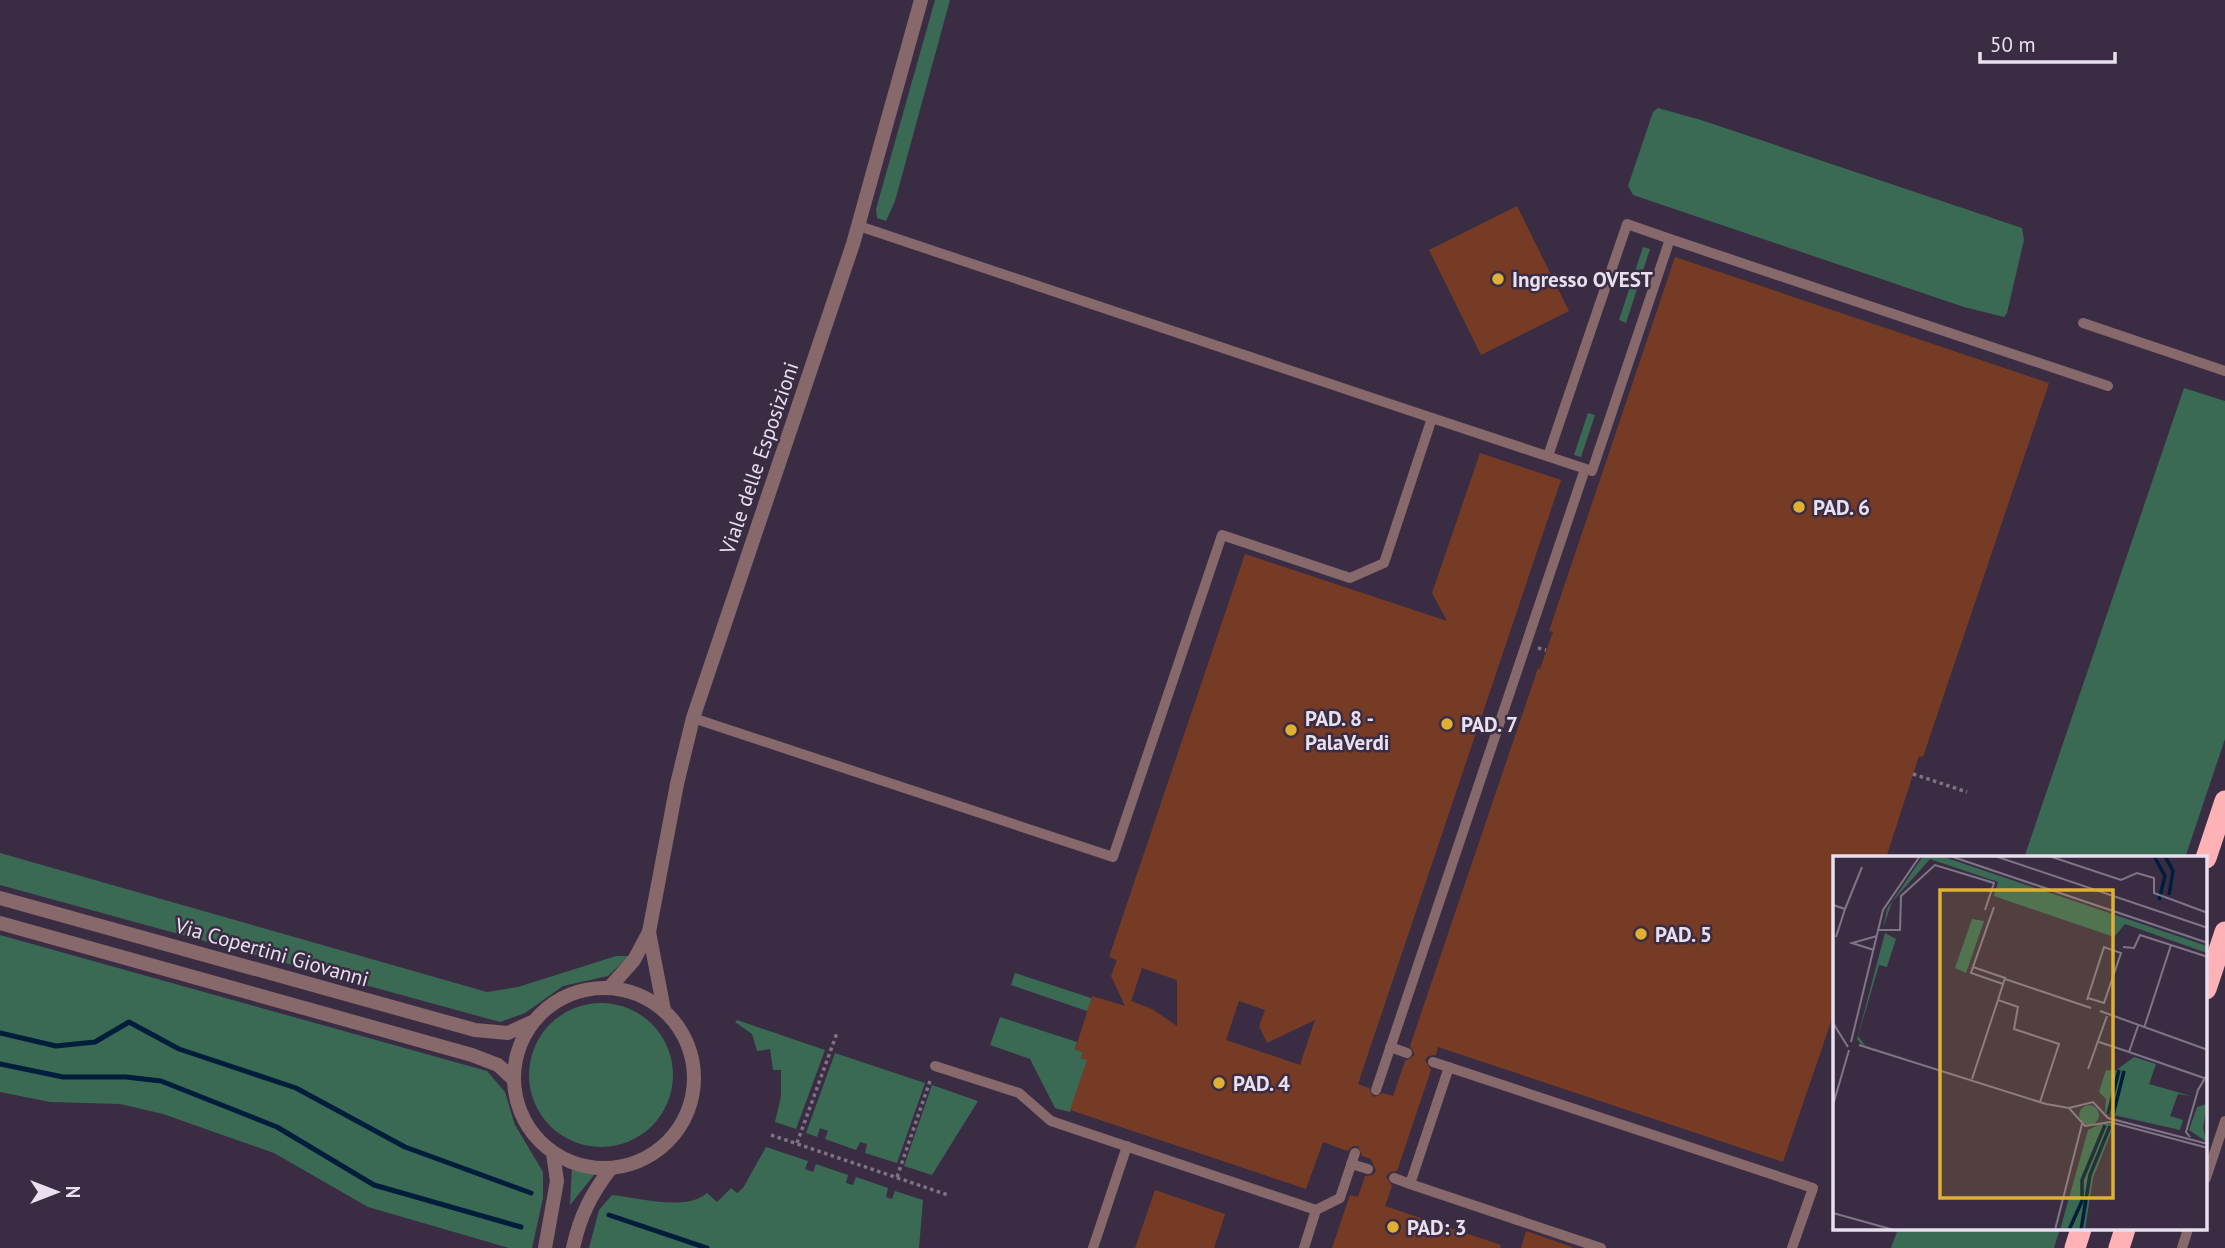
<svg xmlns="http://www.w3.org/2000/svg" width="2225" height="1248" viewBox="0 0 2225 1248" font-family="'PT Sans',sans-serif">
<style>
.green{fill:#3a6954}
.lines{fill:none;stroke-linecap:round;stroke-linejoin:round}
.stream{stroke:#001d3c;stroke-width:5}
.building{fill:#753b24;fill-rule:evenodd}
.path{stroke:#7e7386;stroke-width:3.5;stroke-dasharray:3.5 3.5;stroke-linecap:butt}
.service{stroke:#88696b;stroke-width:10}
.minor{stroke:#88696b;stroke-width:14}
.tertiary{stroke:#88696b;stroke-width:14}
.motorway{stroke:#feb2b6;stroke-width:21}
.poi-dot{fill:#dfb033;stroke:#3a2d43;stroke-width:2.5}
.labels{text-anchor:middle;dominant-baseline:central;stroke-width:5;stroke-linejoin:round;paint-order:stroke}
.poi-label{font-size:21px;font-weight:bold;fill:#e8e0ef;stroke:#3a2d43;text-anchor:start}
.street-label{font-size:21px;fill:#e8e0ef;stroke:#3a2d43}
.inset-river{fill:none;stroke:#001d3c;stroke-width:3.5}
.inset-road{fill:none;stroke:#807588;stroke-width:2}
.view{fill:#dfb033;fill-opacity:0.15;stroke:#dfb033;stroke-width:3.5}
.inset-edge{fill:none;stroke:#e8e0ef;stroke-width:3.5}
</style>
<rect width="100%" height="100%" fill="#3a2d43"/>
<g class="green">
<path d="M935,0H950L895,201L886,221L877,218L876,209Z"/>
<path d="M1658,108L1701,120L2022,228L2024,240L2007,313L2004,317L1964,307L1633,195L1628,186L1653,112Z"/>
<path d="M1643,247L1650,249L1626,323L1619,320Z"/>
<path d="M2184,388L2225,401V739L2185,858H2024Z"/>
<path d="M1588,413L1595,415L1581,457L1574,455Z"/>
<path d="M0,853L487,992L518,987L616,956H629L608,976L563,986L525,1013L500,1022L0,885Z"/>
<path d="M0,935L487,1071L505,1092L515,1125L543,1172V1198L532,1248H509L368,1207L274,1153L163,1114L120,1104L50,1102L0,1092Z"/>
<path d="M1015,973L1100,1001L1087,1011L1011,985Z"/>
<circle cx="601" cy="1075" r="72"/>
<path d="M1000,1017L1077,1042L1075,1049L1083,1052L1081,1058L1088,1060L1070,1112L1055,1108L1030,1059L990,1045Z"/>
<path d="M737,1020L825,1050L796,1129L775,1122L781,1096V1070H773L770,1049L757,1051L752,1034L735,1022Z"/>
<path d="M835,1053L925,1083L897,1163L865,1153L867,1144L860,1142L856,1150L825,1139L828,1131L820,1128L817,1137L806,1133Z"/>
<path d="M932,1085L978,1101L932,1175L904,1166Z"/>
<path d="M766,1147L808,1161L805,1169L813,1172L816,1164L848,1175L846,1183L853,1185L856,1177L888,1188L886,1197L892,1199L895,1191L923,1200L919,1248H589L599,1210L612,1195C636,1197 686,1212 707,1193L717,1202L731,1188L737,1193L743,1188Z"/>
<path d="M572,1165L598,1170L570,1205Z"/>
<path d="M1898,1229H2060L2054,1248H1891Z"/>
</g>
<g class="lines">
<g class="stream">
<path d="M0,1033L56,1046L95,1042L129,1022L179,1049L296,1088L405,1147L531,1193"/>
<path d="M0,1064L63,1077H126L161,1081L277,1127L374,1185L521,1227"/>
<path d="M609,1215L707,1248"/>
</g>
</g>
<g class="building">
<path d="M1517,206L1569,311L1481,355L1429,250Z"/>
<path d="M1675,257L2049,383L1923,757L1919,756L1886,858H1835V1010L1783,1162L1438,1047L1436,1055L1428,1056L1425,1060L1431,1070L1397,1171L1390,1172L1386,1176L1392,1186L1385,1206L1501,1245L1500,1248H1332L1350,1195L1358,1197L1365,1176L1373,1175L1376,1171L1371,1159L1362,1156L1358,1146H1353L1347,1151L1323,1142L1306,1189L1070,1110L1087,1060L1081,1058L1083,1052L1075,1050L1092,996L1125,1006L1111,976L1117,960L1109,957L1245,554L1447,621L1432,593L1480,453L1561,480L1358,1084L1369,1088L1373,1097L1383,1093L1393,1096L1405,1061L1415,1055L1410,1046L1538,668L1540,669L1553,632L1549,631ZM1142,968L1177,980V1026L1152,1009L1131,1001ZM1239,1001L1265,1010L1259,1026L1267,1043L1315,1020L1300,1065L1226,1040Z"/>
<path d="M1155,1190L1225,1214L1214,1248H1135Z"/>
<path d="M1526,1231L1572,1247V1248H1521Z"/>
</g>
<g class="lines">
<g class="path">
<path d="M1538,648L1546,650"/>
<path d="M1913,774L1967,792"/>
<path d="M771,1135L948,1195"/>
<path d="M797,1143L837,1033"/>
<path d="M897,1177L931,1078"/>
</g>
<g class="service">
<path d="M859,226L1432,418"/>
<path d="M1670,239L2108,386"/>
<path d="M2083,323L2225,371"/>
<path d="M693,718L1113,857L1222,535L1350,578L1384,563L1432,418L1592,471L1670,239L1627,224L1548,456"/>
<path d="M1390,1047L1407,1053"/>
<path d="M1433,1062L1813,1188L1792,1248"/>
<path d="M935,1066L1019,1093L1051,1121L1316,1210"/>
<path d="M1449,1067L1410,1184L1601,1248"/>
<path d="M1376,1090L1585,469"/>
<path d="M1351,1164L1368,1169"/>
<path d="M1394,1178L1410,1184"/>
<path d="M2206,1178L2225,1121"/>
<path d="M1093,1248L1127,1146"/>
<path d="M1304,1248L1316,1210L1340,1198L1355,1153"/>
<path d="M2182,1248L2188,1229"/>
</g>
<g class="minor">
<path d="M0,898L475,1030L508,1033L532,1022"/>
<path d="M0,923L472,1055L498,1065L513,1079"/>
</g>
<g class="tertiary">
<path d="M649,932L664,1010"/>
<path d="M610,987L634,960L649,932L677,784L693,718L853,244L921,0"/>
<circle cx="604" cy="1078" r="90"/>
<path d="M545,1248L557,1181L553,1153"/>
<path d="M573,1248C580,1216 591,1194 611,1168"/>
</g>
<g class="motorway">
<path d="M2206,858L2225,801"/>
<path d="M2206,989L2225,932"/>
<path d="M2075,1248L2081,1229"/>
<path d="M2119,1248L2125,1229"/>
</g>
</g>
<g class="poi-dot">
<circle cx="1498" cy="279" r="7"/>
<circle cx="1799" cy="507" r="7"/>
<circle cx="1447" cy="724" r="7"/>
<circle cx="1291" cy="730" r="7"/>
<circle cx="1641" cy="934" r="7"/>
<circle cx="1219" cy="1083" r="7"/>
<circle cx="1393" cy="1227" r="7"/>
</g>
<g class="labels">
<g class="poi-label">
<text x="1512" y="279">Ingresso OVEST</text>
<text x="1813" y="507">PAD. 6</text>
<text x="1305" y="718">PAD. 8 -<tspan x="1305" dy="24">PalaVerdi</tspan></text>
<text x="1461" y="724">PAD. 7</text>
<text x="1655" y="934">PAD. 5</text>
<text x="1233" y="1083">PAD. 4</text>
<text x="1407" y="1227">PAD: 3</text>
</g>
<g class="street-label">
<text transform="translate(759 458) rotate(-71)">Viale delle Esposizioni</text>
<text transform="translate(272 952) rotate(16)">Via Copertini Giovanni</text>
</g>
</g>
<g transform="translate(1833 856)">
<rect width="374" height="374" fill="#3a2d43"/>
<path d="M90,0H108L374,90V97L292,68L281,81L161,40L165,26L97,3L59,46L50,72L54,53ZM139,63L151,65L133,117L122,112ZM52,77L63,83L54,111L46,109L25,180L32,189L82,205L28,188L24,183ZM301,201L323,208L316,228L358,240L345,238L337,260L350,264L347,274L272,257L273,243L266,236L273,214L282,215ZM374,248L370,272L374,286L356,274L364,251ZM246 259a10 10 0 1 1 20 0a10 10 0 1 1-20 0ZM269,267L281,269L260,322L252,374H227L255,274Z" fill="#3a6954"/>
<path class="inset-river" d="M321,0L332,20L326,44M332,0L340,15L336,39M275,258L286,214M280,259L291,215M236,374L249,345V324L272,269M248,374L257,319L277,270"/>
<path class="inset-road" d="M117,0L375,87M162,0L375,72M216,0L288,24L304,17L321,22V37L375,57M0,49L12,53L3,81M12,53L29,11M45,74H67L68,40L102,9L161,27L152,54M290,91L301,92L307,79L375,101M41,94L19,87L44,80M140,111L161,51M172,123L258,152M170,128L138,117L140,111L172,122L165,144L185,151L181,173L226,188L207,246M254,144L271,91L288,97L271,147L255,142M267,155L375,194M0,167L15,191M311,172L338,89M18,186L50,54L87,0M266,186L296,196L305,170M26,189L213,248L236,252L260,246L275,262L375,288M296,196L371,222M255,213L274,160M139,223L165,144M0,249L16,194M236,252L252,270L277,266L375,292M357,281L353,276L365,234L375,217M0,357L61,374M222,374L249,268"/>
<path class="view" d="M107,34H280V342H107Z"/>
<rect width="374" height="374" class="inset-edge"/>
</g>
<g transform="translate(56 1192) rotate(90)" stroke="#3a2d43" stroke-width="5" paint-order="stroke">
<path d="M0-5L12 26L0 18L-12 26Z" fill="#e8e0ef"/>
<text y="-10" font-size="19" font-weight="bold" text-anchor="middle" fill="#e8e0ef">N</text>
</g>
<path d="M1980 52v10h135v-10" fill="none" stroke="#e8e0ef" stroke-width="3.5"/>
<text x="1990" y="52" font-size="21" fill="#e8e0ef" stroke="#3a2d43" stroke-width="5" paint-order="stroke">50 m</text>
</svg>
